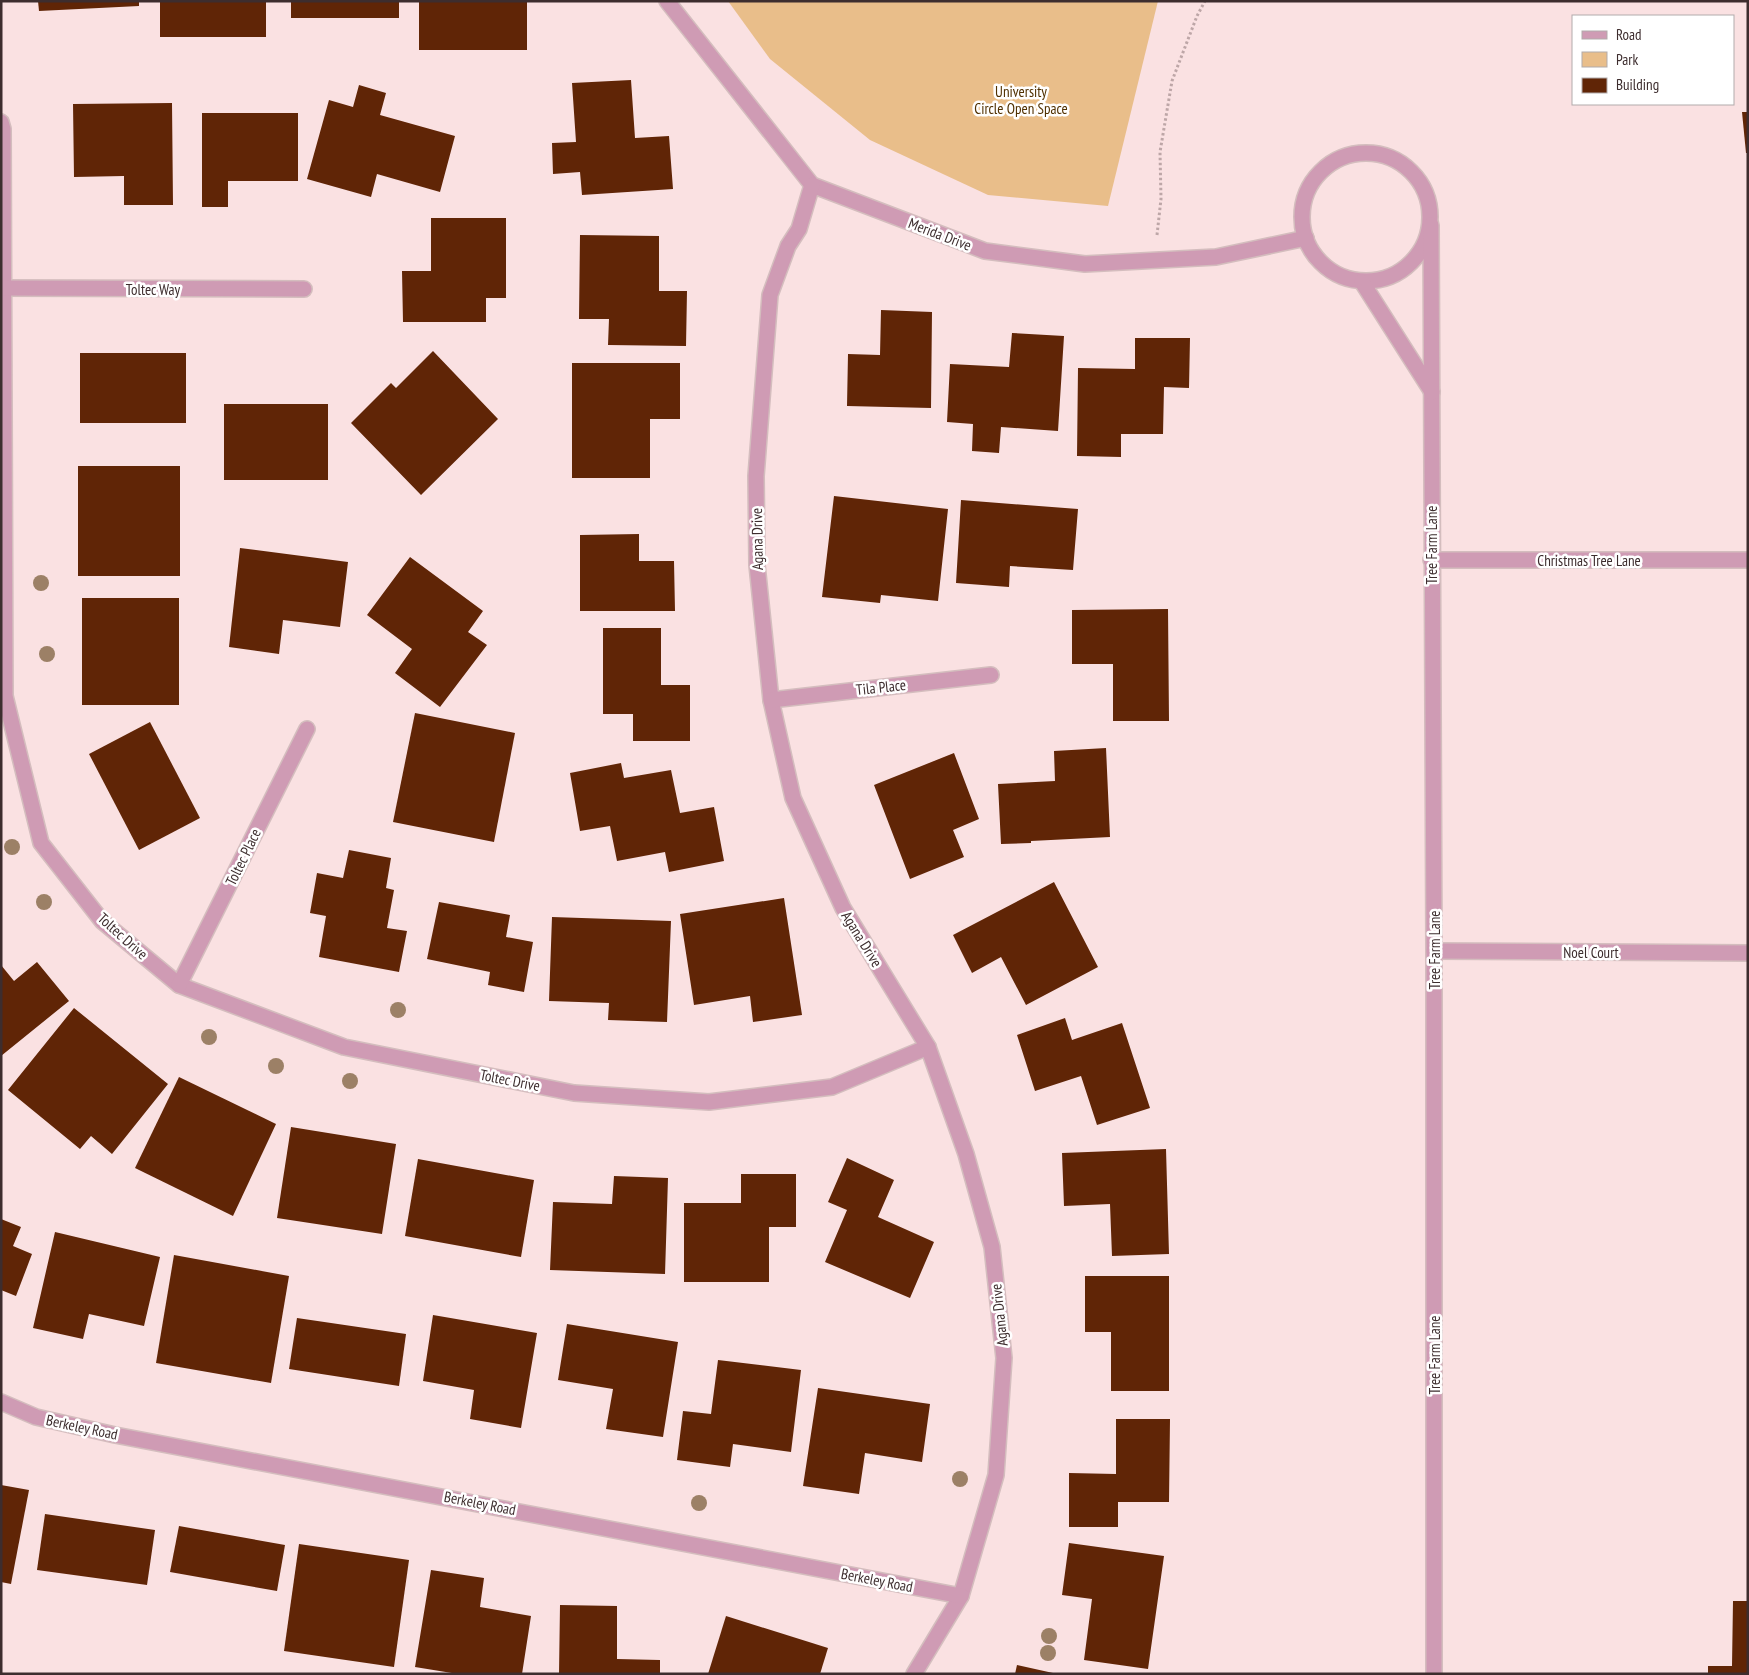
<svg xmlns="http://www.w3.org/2000/svg" width="1749" height="1675" viewBox="0 0 1749 1675" font-family="'PT Sans Narrow',sans-serif">
<style>
.green{fill:#e9be8a}
.building{fill:#602506}
.lines{fill:none;stroke-linecap:round;stroke-linejoin:round}
.street-casing{stroke:#d4bdbe;stroke-width:18}
.path{stroke:#bda6a7;stroke-width:3;stroke-dasharray:2.5 2.5;stroke-linecap:butt}
.street{stroke:#cf9bb4;stroke-width:15}
.tree{fill:#9c8066}
.labels{text-anchor:middle;dominant-baseline:central;stroke-width:5;stroke-linejoin:round;paint-order:stroke}
.park-label{font-size:15px;fill:#503000;stroke:#fff}
.street-label{font-size:15px;fill:#3d2d2e;stroke:#fff}
</style>
<rect width="100%" height="100%" fill="#fae1e2"/>
<path class="green" d="M728,1H1158L1108,206L988,195L870,140L770,59Z"/>
<g class="building">
<path d="M38,1H139V6L39,11Z"/>
<rect x="160" y="1" width="106" height="36"/>
<rect x="291" y="1" width="108" height="17"/>
<rect x="419" y="1" width="108" height="49"/>
<path d="M631,80L635,138L669,136L673,189L582,195L580,172L553,174L552,143L576,142L572,83Z"/>
<path d="M359,85L386,93L380,115L455,136L440,192L377,174L371,197L307,179L329,100L353,107Z"/>
<path d="M172,103L173,205H124V176L74,177L73,104Z"/>
<path d="M1742,112H1748V153H1746Z"/>
<path d="M202,113H298V181H228V207H202Z"/>
<path d="M431,218H506V298H486V322H403L402,271H431Z"/>
<path d="M580,235L659,236V291H687L686,346L608,345L609,319H579Z"/>
<path d="M881,310L932,312L931,408L847,406L848,354L880,355Z"/>
<path d="M1012,333L1064,336L1058,431L1001,427L999,453L972,451L973,424L947,422L950,364L1009,367Z"/>
<path d="M1135,338H1190L1189,388L1164,387L1163,434H1121V457L1077,456L1078,368L1135,369Z"/>
<path d="M433,351L498,419L421,495L351,423L391,383L396,388Z"/>
<rect x="80" y="353" width="106" height="70"/>
<path d="M572,363H680V419H650V478H572Z"/>
<rect x="224" y="404" width="104" height="76"/>
<rect x="78" y="466" width="102" height="110"/>
<path d="M834,496L948,509L938,601L881,595L880,603L822,597Z"/>
<path d="M961,500L1078,509L1073,570L1010,566L1009,587L956,583Z"/>
<path d="M639,534V561H674L675,611H580V535Z"/>
<path d="M240,548L348,562L340,627L283,620L279,654L229,647Z"/>
<path d="M410,557L483,611L468,632L487,645L440,707L395,673L412,649L367,615Z"/>
<rect x="82" y="598" width="97" height="107"/>
<path d="M1168,609L1169,721H1113V664H1072V610Z"/>
<path d="M603,628H661V685H690V741H633V714H603Z"/>
<path d="M415,713L515,733L494,842L393,822Z"/>
<path d="M150,722L200,818L139,850L89,754Z"/>
<path d="M1106,748L1110,837L1031,841V843L1001,844L998,784L1055,781L1054,751Z"/>
<path d="M954,753L979,819L953,830L964,857L910,879L874,785Z"/>
<path d="M621,763L624,778L671,770L680,813L714,807L724,861L669,872L665,852L617,861L610,826L580,831L570,773Z"/>
<path d="M349,850L391,858L386,888L394,890L387,928L407,931L399,972L319,957L326,916L310,913L317,873L343,878Z"/>
<path d="M1054,882L1098,967L1026,1005L1001,957L972,973L953,935Z"/>
<path d="M784,898L802,1015L753,1022L750,996L694,1005L680,914Z"/>
<path d="M439,902L510,915L506,937L533,942L524,992L488,985L490,972L427,959Z"/>
<path d="M552,917L671,921L667,1022L608,1020L609,1003L549,1001Z"/>
<path d="M37,962L69,1001L1,1056V965L14,981Z"/>
<path d="M74,1008L168,1084L112,1154L91,1136L80,1149L8,1090Z"/>
<path d="M1065,1018L1072,1040L1122,1023L1150,1108L1097,1125L1081,1076L1035,1091L1017,1035Z"/>
<path d="M179,1077L276,1124L233,1216L135,1168Z"/>
<path d="M291,1127L396,1144L382,1234L277,1218Z"/>
<path d="M1166,1149L1169,1254L1112,1256L1110,1204L1064,1206L1062,1153Z"/>
<path d="M847,1158L894,1180L878,1217L934,1242L910,1298L825,1262L847,1210L828,1202Z"/>
<path d="M418,1159L534,1180L521,1257L405,1236Z"/>
<path d="M741,1174H796V1227H769V1282H684V1203H741Z"/>
<path d="M614,1176L668,1178L665,1274L550,1270L553,1202L612,1204Z"/>
<path d="M1,1219L21,1227L13,1246L32,1254L16,1296L1,1290Z"/>
<path d="M55,1232L160,1257L144,1326L89,1314L83,1339L33,1328Z"/>
<path d="M174,1255L289,1276L271,1383L156,1363Z"/>
<path d="M1085,1276H1169V1391H1111V1332H1085Z"/>
<path d="M433,1315L537,1333L521,1428L470,1419L474,1390L423,1381Z"/>
<path d="M297,1318L406,1334L399,1386L289,1369Z"/>
<path d="M567,1324L678,1342L663,1437L606,1429L613,1389L558,1380Z"/>
<path d="M718,1360L801,1370L791,1452L733,1444L730,1467L677,1460L683,1411L711,1414Z"/>
<path d="M818,1388L930,1404L922,1462L865,1453L859,1494L803,1486Z"/>
<path d="M1116,1419H1170L1169,1502H1118V1527H1069V1473L1116,1474Z"/>
<path d="M1,1485L29,1490L11,1584L1,1582Z"/>
<path d="M45,1514L155,1530L147,1585L37,1570Z"/>
<path d="M179,1526L285,1545L277,1591L170,1572Z"/>
<path d="M1069,1543L1164,1556L1148,1669L1084,1660L1092,1599L1062,1595Z"/>
<path d="M299,1544L409,1560L394,1667L284,1651Z"/>
<path d="M431,1570L484,1578L480,1607L531,1616L522,1674H458L415,1667Z"/>
<path d="M1733,1601H1748V1674H1708V1666H1732Z"/>
<path d="M560,1605L617,1606V1659L660,1660V1674H559Z"/>
<path d="M726,1616L828,1648L820,1674H708Z"/>
<path d="M1017,1665L1053,1673V1674H1015Z"/>
</g>
<g class="lines">
<g class="street-casing">
<g id="street">
<path d="M667,1L812,185L985,251L1085,264L1216,257L1306,238"/>
<path d="M1,122L3,129L5,696L41,843L102,921L179,985L344,1047L574,1093L709,1102L832,1087L928,1047"/>
<circle cx="1366" cy="217" r="64"/>
<path d="M812,185L799,229L788,246L770,295L756,476L757,565L771,700L793,798L843,908L928,1047L966,1154L992,1247L1004,1358L996,1475L961,1596L914,1674"/>
<path d="M1431,225L1434,951V1674"/>
<path d="M1362,282L1432,392"/>
<path d="M2,288L304,289"/>
<path d="M1431,560H1748"/>
<path d="M771,700L991,675"/>
<path d="M1434,951L1748,953"/>
<path d="M179,985L307,729"/>
<path d="M1,1402L36,1417L115,1435L961,1596"/>
</g>
</g>
<path class="path" d="M1157,235L1161,199L1160,152L1172,81L1197,16L1205,1"/>
<use href="#street" class="street"/>
</g>
<g class="tree">
<circle cx="41" cy="583" r="8"/>
<circle cx="47" cy="654" r="8"/>
<circle cx="12" cy="847" r="8"/>
<circle cx="44" cy="902" r="8"/>
<circle cx="398" cy="1010" r="8"/>
<circle cx="209" cy="1037" r="8"/>
<circle cx="276" cy="1066" r="8"/>
<circle cx="350" cy="1081" r="8"/>
<circle cx="960" cy="1479" r="8"/>
<circle cx="699" cy="1503" r="8"/>
<circle cx="1049" cy="1636" r="8"/>
<circle cx="1048" cy="1653" r="8"/>
</g>
<g class="labels">
<g class="park-label">
<text x="1021" y="91">University<tspan x="1021" dy="17">Circle Open Space</tspan></text>
</g>
<g class="street-label">
<text transform="translate(940 234) rotate(21)">Merida Drive</text>
<text x="153" y="289">Toltec Way</text>
<text transform="translate(757 539) rotate(-91)">Agana Drive</text>
<text transform="translate(1431 545) rotate(-90)">Tree Farm Lane</text>
<text x="1589" y="560">Christmas Tree Lane</text>
<text transform="translate(881 687) rotate(-6)">Tila Place</text>
<text transform="translate(243 857) rotate(-64)">Toltec Place</text>
<text transform="translate(123 936) rotate(42)">Toltec Drive</text>
<text transform="translate(862 939) rotate(58)">Agana Drive</text>
<text transform="translate(1434 950) rotate(-90)">Tree Farm Lane</text>
<text x="1591" y="952">Noel Court</text>
<text transform="translate(510 1080) rotate(11)">Toltec Drive</text>
<text transform="translate(999 1315) rotate(-96)">Agana Drive</text>
<text transform="translate(1434 1355) rotate(-90)">Tree Farm Lane</text>
<text transform="translate(82 1427) rotate(12)">Berkeley Road</text>
<text transform="translate(480 1503) rotate(11)">Berkeley Road</text>
<text transform="translate(877 1580) rotate(11)">Berkeley Road</text>
</g>
</g>
<rect width="1749" height="1675" fill="none" stroke="#3d2d2e" stroke-width="5"/>
<rect x="1572" y="15" width="162" height="90" fill="#ffffff" stroke="#b1abab"/>
<rect x="1582" y="31" width="25" height="8" fill="#cf9bb4" stroke="#b1abab"/>
<text x="1616" y="40" font-size="15" fill="#3d2d2e">Road</text>
<rect x="1582" y="52" width="25" height="15" fill="#e9be8a" stroke="#b1abab"/>
<text x="1616" y="65" font-size="15" fill="#3d2d2e">Park</text>
<rect x="1582" y="78" width="25" height="15" fill="#602506" stroke="#b1abab"/>
<text x="1616" y="90" font-size="15" fill="#3d2d2e">Building</text>
</svg>
